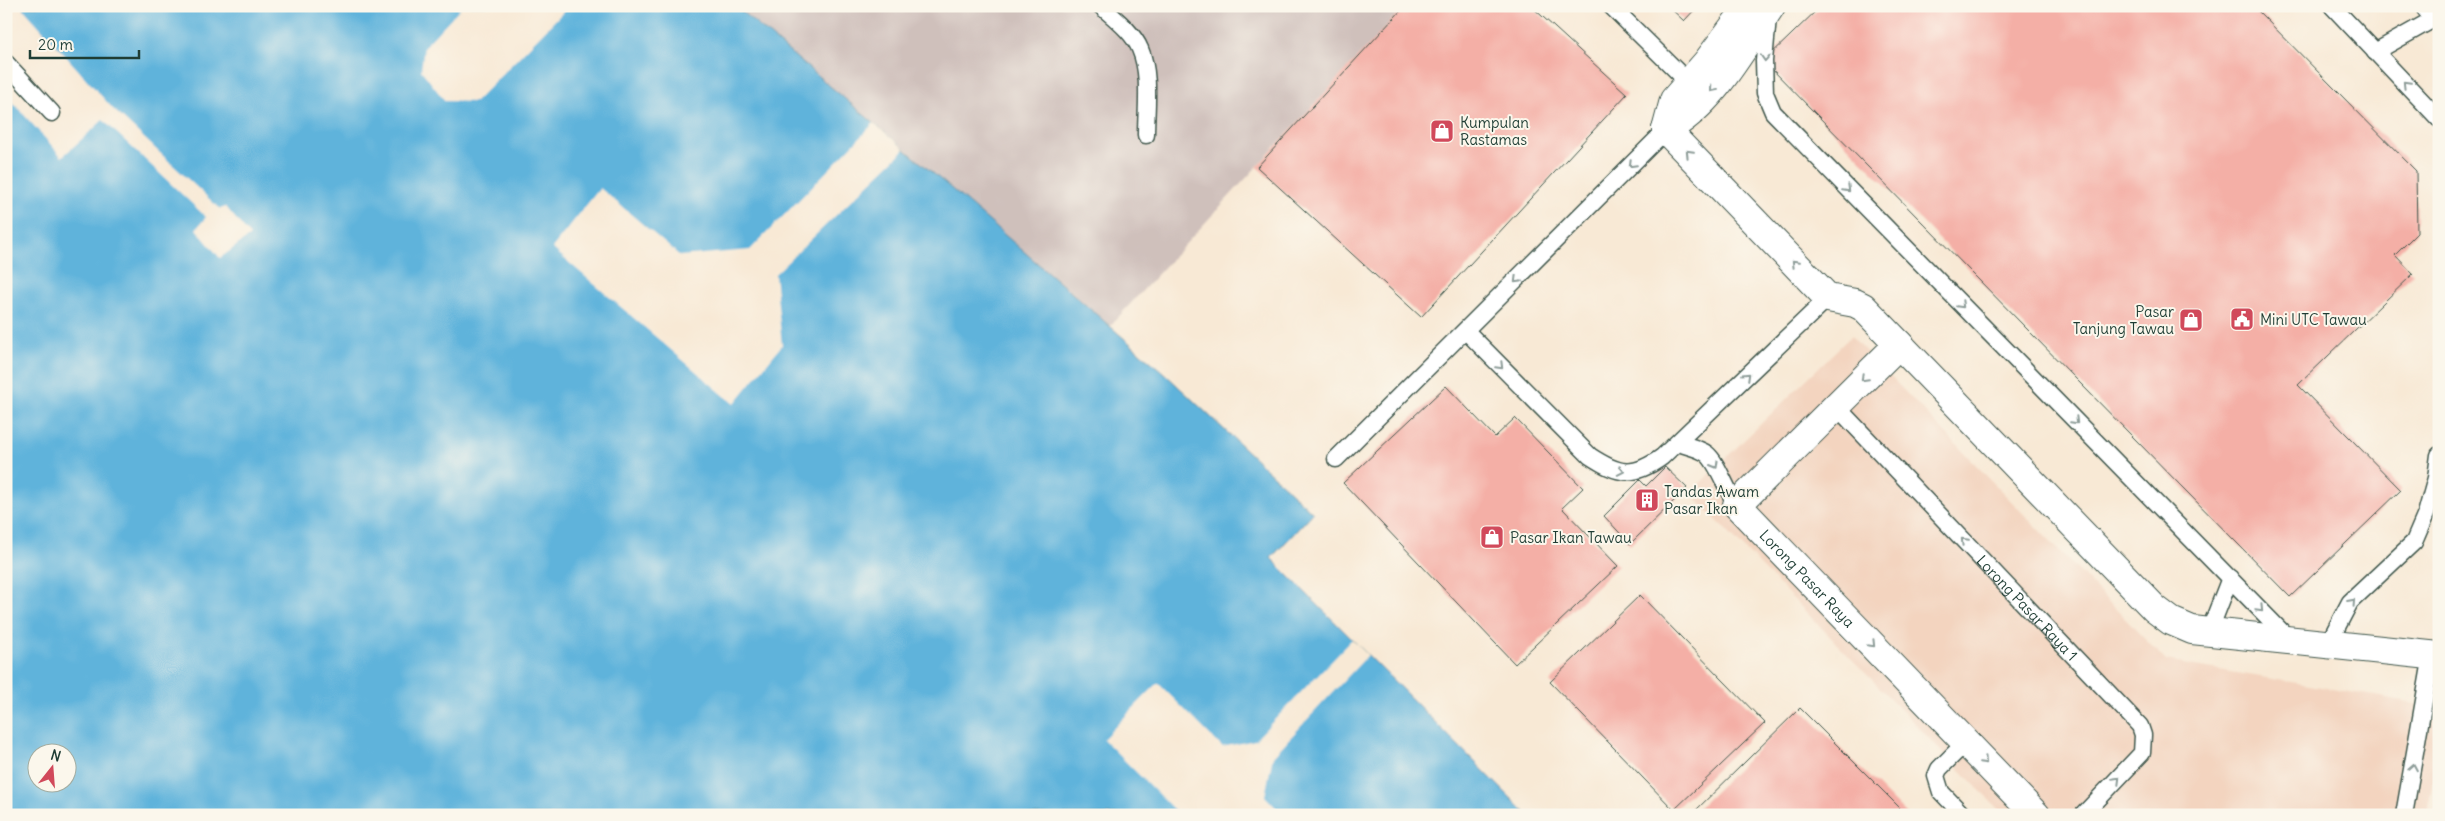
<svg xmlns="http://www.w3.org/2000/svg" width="2445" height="821" viewBox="0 0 2445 821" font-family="Delius,sans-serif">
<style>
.built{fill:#f3d4bf}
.industrial{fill:#cfc0bb}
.water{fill:#5fb3db;stroke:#3f7888;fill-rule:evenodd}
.pier{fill:#f8e9d5}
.building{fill:#f4afa6}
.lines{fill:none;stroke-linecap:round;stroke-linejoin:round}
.service-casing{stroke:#40574c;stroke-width:19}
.minor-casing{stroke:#40574c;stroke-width:30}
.secondary-casing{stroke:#40574c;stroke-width:30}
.service{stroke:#fff;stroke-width:16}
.minor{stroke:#fff;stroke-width:28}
.secondary{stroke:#fff;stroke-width:28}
.oneway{stroke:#8f9e9a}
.labels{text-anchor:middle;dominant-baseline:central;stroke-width:4;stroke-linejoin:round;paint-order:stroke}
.poi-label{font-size:15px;fill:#1f3d34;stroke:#fbf7ec;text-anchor:start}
.street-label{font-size:15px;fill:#1f3d34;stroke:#fbf7ec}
</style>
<rect width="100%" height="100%" fill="#fbf7ec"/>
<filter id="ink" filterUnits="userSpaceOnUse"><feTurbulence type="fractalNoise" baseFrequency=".02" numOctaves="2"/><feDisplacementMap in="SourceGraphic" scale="10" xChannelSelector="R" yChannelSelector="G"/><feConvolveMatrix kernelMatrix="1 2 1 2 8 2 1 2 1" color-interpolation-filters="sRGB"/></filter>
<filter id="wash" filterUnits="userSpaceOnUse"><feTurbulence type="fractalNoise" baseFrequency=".0096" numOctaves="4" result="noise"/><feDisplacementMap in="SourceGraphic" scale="20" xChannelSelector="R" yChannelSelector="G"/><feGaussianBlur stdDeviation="1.12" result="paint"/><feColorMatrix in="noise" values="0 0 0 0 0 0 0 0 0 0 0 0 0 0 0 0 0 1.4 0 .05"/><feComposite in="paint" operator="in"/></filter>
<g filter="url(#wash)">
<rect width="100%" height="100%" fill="#f8e9d5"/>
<path class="built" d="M1851,336L2166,661L2439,707V744L2427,815H2004L1690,493Z"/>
<path class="industrial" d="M735,6H1405L1110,326L946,184L600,188L874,124Z"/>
<path class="water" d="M6,6H735L946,184L1164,373L1313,513L1271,558L1528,815H6ZM38,754H68V784H38Z"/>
<g class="pier">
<path d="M6,6H21L114,110L220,209L226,207L250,236L220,258L196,229L206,217L103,120L62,157L6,95Z"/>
<path d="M462,6H569L475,102L445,101L421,70L424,47Z"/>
<path d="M874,123L905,149L775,274L782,345L734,404L552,248L600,188L680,256L750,250Z"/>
<path d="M1352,639L1368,655L1273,756L1265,796L1283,815H1179L1103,739L1158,683L1222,747L1255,740Z"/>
</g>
<g id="blocks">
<g class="building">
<path d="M1405,6H1531L1627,94L1421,317L1257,167Z"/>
<path d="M1668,6H1698L1684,21Z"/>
<path d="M1821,6H2253L2416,171L2417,233L2395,255L2413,274L2298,385L2401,490L2290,597L1764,61Z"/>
<path d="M1446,386L1495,437L1515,418L1583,488L1562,508L1618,566L1515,664L1343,483Z"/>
<path d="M1665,467L1687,488L1630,544L1604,516L1640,480L1646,486Z"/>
<path d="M1640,595L1765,723L1674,810L1550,682Z"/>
<path d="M1800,708L1907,815H1691Z"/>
</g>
</g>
</g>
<g filter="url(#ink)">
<use href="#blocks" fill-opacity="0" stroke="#40574c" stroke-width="1"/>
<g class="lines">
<g class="service-casing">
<g id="service">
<path d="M1101,6C1114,18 1133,32 1140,49C1151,74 1146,108 1146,135"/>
<path d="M1611,6L1690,84"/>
<path d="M2332,6L2439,119"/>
<path d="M1768,17L1764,61L1765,93L1773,112L2290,640"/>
<path d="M2375,52L2439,16"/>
<path d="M6,63L52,113"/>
<path d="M1466,331L1590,456C1619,475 1633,478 1662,457L1828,298"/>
<path id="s1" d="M1836,406L2140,726L2143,735L2142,753L2083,815"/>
<path d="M1678,443C1687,446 1699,448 1707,454C1718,463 1726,490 1737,505"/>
<path d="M1336,459L1666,130"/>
<path d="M2209,632L2230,578"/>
<path d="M2328,644L2350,602L2414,542L2426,514L2436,478L2439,455"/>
<path d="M1963,815L1941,792L1936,776L1939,769L1966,742"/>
<path d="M2404,815L2432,655"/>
</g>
</g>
<g class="minor-casing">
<g id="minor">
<path d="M1666,130L1828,298L1855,303L1863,307L2155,609L2171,621L2192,630L2439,656"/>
<path d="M1666,130C1714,103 1741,50 1771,6"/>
<path d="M1666,130L1674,100L1707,62L1749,6"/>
<path id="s2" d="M1899,344L1737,505L2036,815"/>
</g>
</g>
<g class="secondary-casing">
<path id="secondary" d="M2430,6L2439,14"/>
</g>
<use href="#service" class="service"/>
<use href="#minor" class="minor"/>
<use href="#secondary" class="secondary"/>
</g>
<defs><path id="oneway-chevron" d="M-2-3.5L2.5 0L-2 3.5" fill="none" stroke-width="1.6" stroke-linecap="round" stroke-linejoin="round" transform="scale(1.25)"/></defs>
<g class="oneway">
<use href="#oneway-chevron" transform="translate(1765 58) rotate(93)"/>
<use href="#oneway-chevron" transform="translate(2406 84) rotate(-134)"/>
<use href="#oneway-chevron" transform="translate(1713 89) rotate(130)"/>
<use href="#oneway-chevron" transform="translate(1689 153) rotate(-134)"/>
<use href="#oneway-chevron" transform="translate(1632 164) rotate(135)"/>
<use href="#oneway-chevron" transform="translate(1847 189) rotate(45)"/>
<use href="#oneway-chevron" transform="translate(1795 263) rotate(-134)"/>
<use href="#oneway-chevron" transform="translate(1517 280) rotate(135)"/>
<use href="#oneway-chevron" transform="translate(1961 305) rotate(45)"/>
<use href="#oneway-chevron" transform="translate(1500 366) rotate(45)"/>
<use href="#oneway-chevron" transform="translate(1747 376) rotate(-44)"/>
<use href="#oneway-chevron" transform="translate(1864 378) rotate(135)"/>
<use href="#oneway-chevron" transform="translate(2075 421) rotate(45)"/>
<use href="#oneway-chevron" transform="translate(1715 465) rotate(60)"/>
<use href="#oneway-chevron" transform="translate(1621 471) rotate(11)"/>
<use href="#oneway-chevron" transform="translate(1964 541) rotate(-134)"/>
<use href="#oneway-chevron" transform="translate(2352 602) rotate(-48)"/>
<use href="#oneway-chevron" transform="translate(2260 609) rotate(46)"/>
<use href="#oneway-chevron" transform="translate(1872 644) rotate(46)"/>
<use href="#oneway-chevron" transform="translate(1984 761) rotate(46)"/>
<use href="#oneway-chevron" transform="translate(2413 767) rotate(-80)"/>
<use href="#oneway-chevron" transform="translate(2117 780) rotate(-45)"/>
</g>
</g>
<defs>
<g id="shop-square" transform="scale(1.25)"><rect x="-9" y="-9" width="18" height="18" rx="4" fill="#d1495b" stroke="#fbf7ec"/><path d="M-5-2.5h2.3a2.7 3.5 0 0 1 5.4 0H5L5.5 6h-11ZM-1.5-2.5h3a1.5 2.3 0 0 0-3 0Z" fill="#fff"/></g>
<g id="civic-square" transform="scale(1.25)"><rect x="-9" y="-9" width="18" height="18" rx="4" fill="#d1495b" stroke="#fbf7ec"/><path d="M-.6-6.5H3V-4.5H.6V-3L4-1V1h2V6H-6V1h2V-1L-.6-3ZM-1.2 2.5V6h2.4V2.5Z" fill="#fff"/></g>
<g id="building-square" transform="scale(1.25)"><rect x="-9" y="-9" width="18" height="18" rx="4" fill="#d1495b" stroke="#fbf7ec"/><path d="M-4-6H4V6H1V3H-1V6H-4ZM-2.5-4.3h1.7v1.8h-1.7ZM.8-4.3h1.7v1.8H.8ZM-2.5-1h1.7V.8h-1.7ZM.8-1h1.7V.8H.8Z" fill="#fff"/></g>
</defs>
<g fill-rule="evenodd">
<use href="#shop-square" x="1442" y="131"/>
<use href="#civic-square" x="2242" y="319"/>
<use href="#shop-square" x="2191" y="320"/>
<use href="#building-square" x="1647" y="500"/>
<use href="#shop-square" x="1492" y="537"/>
</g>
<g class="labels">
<g class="poi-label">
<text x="1460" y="122">Kumpulan<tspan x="1460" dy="17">Rastamas</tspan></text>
<text x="2174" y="311" text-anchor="end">Pasar<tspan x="2174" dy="17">Tanjung Tawau</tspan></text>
<text x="2260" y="319">Mini UTC Tawau</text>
<text x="1664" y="491">Tandas Awam<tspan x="1664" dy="17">Pasar Ikan</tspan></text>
<text x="1510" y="537">Pasar Ikan Tawau</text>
</g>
<g class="street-label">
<text stroke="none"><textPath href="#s2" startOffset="330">Lorong Pasar Raya</textPath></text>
<text stroke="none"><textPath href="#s1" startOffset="278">Lorong Pasar Raya 1</textPath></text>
</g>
</g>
<rect width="2445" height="821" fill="none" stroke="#fbf7ec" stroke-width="25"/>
<g transform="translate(52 768) rotate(17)"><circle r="24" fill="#fbf7ec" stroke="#a3ada2"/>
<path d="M0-4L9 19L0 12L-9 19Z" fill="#d1495b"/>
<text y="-8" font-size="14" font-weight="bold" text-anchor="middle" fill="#1f3d34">N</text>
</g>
<path d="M30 50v8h109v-8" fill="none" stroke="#1f3d34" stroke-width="2.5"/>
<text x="38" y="50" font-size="15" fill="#1f3d34" stroke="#fbf7ec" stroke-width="4" paint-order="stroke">20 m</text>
</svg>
